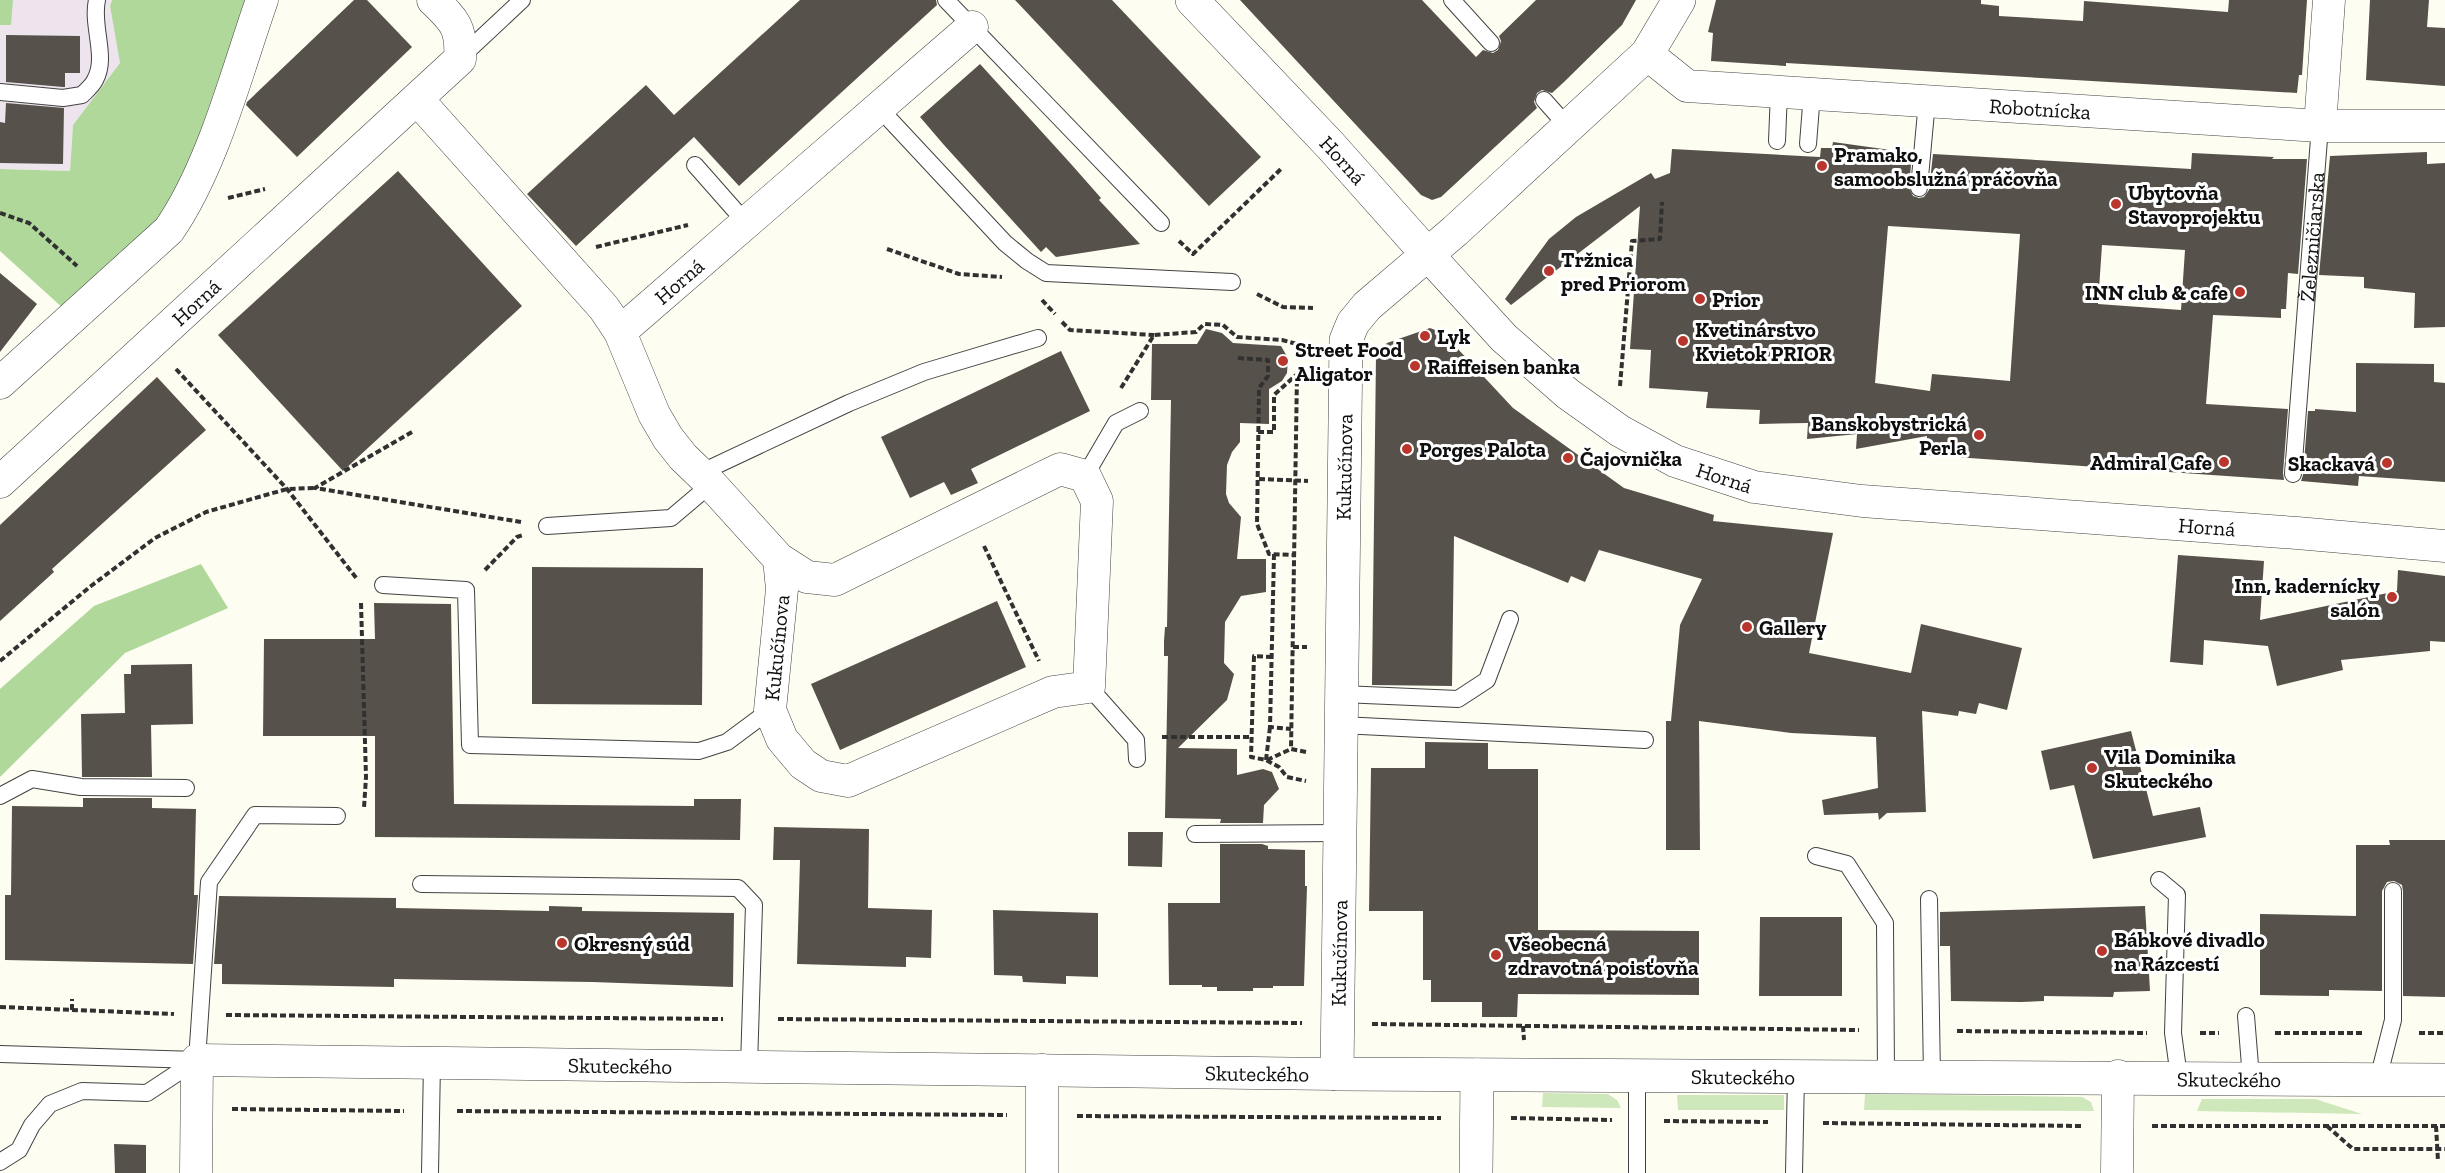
<svg xmlns="http://www.w3.org/2000/svg" width="2445" height="1173" viewBox="0 0 2445 1173" font-family="'Zilla Slab',serif">
<style>
.industrial{fill:#ede4ed}
.green{fill:#cee8bc}
.forest{fill:#b0d89b}
.building{fill:#57514b;fill-rule:evenodd}
.lines{fill:none;stroke-linecap:round;stroke-linejoin:round}
.service-casing{stroke:#424242;stroke-width:18}
.minor-casing{stroke:#424242;stroke-width:33}
.tertiary-casing{stroke:#424242;stroke-width:34}
.path{stroke:#313131;stroke-width:4;stroke-dasharray:6 3;stroke-linecap:butt}
.service{stroke:#fff;stroke-width:16}
.minor{stroke:#fff;stroke-width:32}
.tertiary{stroke:#fff;stroke-width:33}
.poi-dot{fill:#ba352b;stroke:#fff;stroke-width:2}
.labels{text-anchor:middle;dominant-baseline:central;stroke-width:6;stroke-linejoin:round;paint-order:stroke}
.street-label{font-size:21px;fill:#0f0f0f;stroke:#fff}
.poi-label{font-size:21px;font-weight:bold;fill:#0f0f0f;stroke:#fff;text-anchor:start}
</style>
<rect width="100%" height="100%" fill="#fefdf1"/>
<path class="industrial" d="M13,0H112L110,6L120,63L73,125L70,171L0,169V25H10Z"/>
<g class="green">
<path d="M1543,1093L1608,1094L1617,1100L1621,1108L1542,1107Z"/>
<path d="M1865,1094L2082,1097L2091,1102L2094,1111L1864,1110Z"/>
<path d="M1677,1095H1784V1110H1678Z"/>
<path d="M2202,1099H2315L2362,1114L2197,1111Z"/>
</g>
<g class="forest">
<path d="M0,0H13L11,25H0Z"/>
<path d="M112,0H246L176,201L139,244L64,309L0,251V169L70,171L73,125L120,63L110,6Z"/>
<path d="M201,564L228,608L125,653L0,777V689L94,606Z"/>
</g>
<g class="building">
<path d="M354,0H367L412,47L297,157L246,105L247,102Z"/>
<path d="M800,0H936L937,5L739,186L694,137L576,246L527,194L646,85L674,115Z"/>
<path d="M1015,0H1112L1261,157L1209,206Z"/>
<path d="M1240,0H1422L1476,57L1483,50L1493,53L1498,50L1501,41L1499,36L1536,0H1636L1622,25L1564,82L1552,93L1542,90L1537,93L1534,102L1537,108L1441,197L1432,200L1421,195Z"/>
<path d="M1716,0H1981V4L1999,6V16L2083,21L2084,1L2228,12L2229,0H2307L2302,75H2299L2297,93L1786,63V66L1711,61L1713,33L1708,32Z"/>
<path d="M2370,0H2429L2427,27L2445,28V86L2366,80Z"/>
<path d="M6,35L80,36V73H65V87H63L6,82Z"/>
<path d="M980,64L1071,164L1101,198L1099,200L1140,244L1056,257L1046,247L1041,252L944,145L920,117Z"/>
<path d="M6,103L64,108L63,164L0,163V122L5,123Z"/>
<path d="M1833,142L1912,153L1909,188L1913,196L1919,198L1924,197L1929,190L1933,154L2191,169L2192,153L2274,157L2272,159H2307L2298,274L2288,273L2286,309H2281V318L2213,315L2206,404L2288,409L2283,473L2284,480L1926,455L1927,436L1856,449L1857,434L1807,439L1808,423L1759,424L1760,410L1706,408L1708,392L1649,388L1651,350L1630,349L1640,206L1511,305L1505,299L1549,239L1576,217L1651,173L1655,179L1670,173L1672,149L1820,157L1821,148H1832ZM1888,226L2020,234L2010,381L1932,374L1930,391L1875,383ZM2102,245L2185,250L2181,310L2098,304Z"/>
<path d="M2427,152V164L2445,163V327L2414,328L2415,293L2364,288V277L2319,275L2330,156Z"/>
<path d="M398,171L522,306L343,471L218,335Z"/>
<path d="M0,273L37,304L0,352Z"/>
<path d="M1430,328L1443,333L1513,408L1624,488L1714,515L1713,521L1833,533L1809,653L1911,673L1921,624L2022,648L2007,710L1979,703L1976,714L1959,711L1958,716L1922,711L1926,812L1887,813L1879,820L1878,813L1824,815L1822,800L1878,788L1876,737L1791,733L1699,721L1700,850H1666V721H1671L1680,625L1702,579L1599,550L1585,582L1571,576L1568,583L1454,536L1452,686L1372,685L1376,355L1387,343Z"/>
<path d="M1206,329L1222,333L1233,343L1281,346L1288,358L1287,373L1282,381L1269,389V424L1240,423V442L1232,452L1227,465L1226,494L1229,503L1241,517L1237,559H1266V592L1241,596L1225,622L1224,663L1234,674L1227,700L1178,748L1237,749V775L1263,769L1272,772L1279,789L1264,805L1263,823H1220L1221,819L1165,818L1168,656H1164V641L1165,627H1167L1171,400H1151L1152,344H1197Z"/>
<path d="M1061,351L1090,411L971,469L978,483L951,495L944,482L910,498L881,437Z"/>
<path d="M2356,363L2434,364V382L2445,383V482L2359,476L2358,486L2301,481L2303,475L2308,411H2315V409L2356,412Z"/>
<path d="M157,377L206,430L52,569L54,572L0,621V525Z"/>
<path d="M2178,555L2264,561L2260,620L2397,591L2398,570L2445,576V642L2430,641V651L2341,660L2343,670L2277,686L2268,646L2204,640L2203,665L2170,662Z"/>
<path d="M532,567L703,568L702,705L532,704Z"/>
<path d="M997,601L1026,667L840,750L811,684Z"/>
<path d="M374,603L451,604L454,804L694,806V799H741L740,840L375,837V736H263L264,639H375Z"/>
<path d="M192,664L193,724L151,725L152,777H82L81,714L125,713L124,674H131V665Z"/>
<path d="M2131,731L2153,816L2200,807L2206,837L2093,859L2074,785L2050,790L2041,751Z"/>
<path d="M1425,742L1488,743V769H1538V930L1699,931V995L1518,994L1517,1017H1482V1002H1431V980H1423V911H1369L1371,768H1425Z"/>
<path d="M83,798H152V808L196,809L194,895H198L193,964L5,960V895H11L12,806L83,807Z"/>
<path d="M774,827L869,829L868,908L932,910L931,958L906,957V967L797,964L800,860H773Z"/>
<path d="M1128,832H1163L1162,867L1128,866Z"/>
<path d="M2389,840H2445V997L2403,996V891L2402,885L2394,881L2387,882L2382,891V991L2329,990V996L2260,995V914L2356,916V845H2390Z"/>
<path d="M1220,844H1262L1268,846V849L1305,850V886H1307L1304,986H1273V988H1253V991H1217V987H1202V985H1169L1168,903H1220Z"/>
<path d="M219,896L396,898V908L549,911V906L582,907V911L734,913L733,987L592,982L394,979V987L222,984V964H214Z"/>
<path d="M2145,906L2150,991L2114,992L2113,997L2044,996V1001L2021,1002L1951,1001L1950,946H1940V912Z"/>
<path d="M993,910L1098,913V977L1066,976V984L1023,982L1022,976L994,975Z"/>
<path d="M1760,917H1842V996H1759Z"/>
<path d="M114,1144L146,1145V1173H115Z"/>
</g>
<g class="lines">
<g class="service-casing">
<g id="service">
<path d="M946,0L1161,223"/>
<path d="M1452,0L1491,43"/>
<path d="M460,58L522,0"/>
<path d="M0,92L63,98L82,95C86,91 92,86 95,80C108,57 91,26 97,0"/>
<path d="M1544,100L1568,127"/>
<path d="M879,108L1005,243L1027,261L1046,273L1232,282"/>
<path d="M1777,141L1779,92"/>
<path d="M1808,144L1812,93"/>
<path d="M695,165L747,224"/>
<path d="M1919,188L1927,101"/>
<path d="M700,473L849,403L924,372L1038,338"/>
<path id="s1" d="M2293,474L2320,126"/>
<path d="M1085,476L1116,423L1140,411"/>
<path d="M547,526L671,518L711,484"/>
<path d="M383,585L466,590L470,745L699,751L727,742L770,710"/>
<path d="M1089,687L1136,740L1137,759"/>
<path d="M1342,694L1458,699L1487,680L1510,619"/>
<path d="M1341,725L1645,740"/>
<path d="M0,796L32,779L81,787L186,788"/>
<path d="M1195,834L1340,833"/>
<path d="M1816,856L1847,864L1885,923L1886,1076"/>
<path d="M2159,880L2177,895L2173,1033L2179,1077"/>
<path d="M421,884L738,888L754,905L749,1066"/>
<path d="M1929,899L1932,1076"/>
<path d="M2246,1016L2251,1078"/>
<path d="M0,1054L197,1060"/>
<path d="M197,1060L209,882L255,815L337,816"/>
<path d="M2378,1079L2393,1020V891"/>
<path d="M0,1162L19,1150L32,1125L50,1104L82,1091L147,1093L197,1060"/>
<path d="M430,1173L432,1063"/>
<path d="M1637,1173V1075"/>
<path d="M1794,1173L1796,1076"/>
</g>
</g>
<g class="minor-casing">
<g id="minor">
<path id="s2" d="M1647,54L1687,86L2320,126H2445"/>
<path id="s3" d="M417,99L604,308L620,332L654,414L668,438L683,457L711,484L779,559L807,577L835,580L1060,469L1085,476L1097,501L1089,687L1053,692L848,781L821,776L803,764L782,739L770,710L782,589L779,559"/>
<path d="M2320,126L2329,0"/>
<path id="s4" d="M1428,255L1504,338L1568,394L1620,431L1675,461L1754,487L1862,501L2297,533L2445,546"/>
<path id="s5" d="M620,332L972,27"/>
<path d="M0,383L169,230C213,166 236,74 262,0"/>
<path id="s6" d="M0,482L460,59C462,28 455,21 433,0"/>
<path d="M1042,1070V1173"/>
<path id="s7" d="M196,1173L197,1060L1337,1074"/>
<path d="M2117,1173L2118,1076"/>
</g>
</g>
<g class="tertiary-casing">
<g id="tertiary">
<path id="s8" d="M1192,0L1331,146L1428,255"/>
<path id="s9" d="M1679,0L1647,54L1455,231L1367,306L1353,323L1346,340L1337,1074L2445,1080"/>
<path d="M1476,1173L1477,1075"/>
</g>
</g>
<g class="path">
<path d="M228,198L265,189"/>
<path d="M0,213L29,223L77,266"/>
<path d="M1179,241L1193,254L1282,168"/>
<path d="M596,247L688,225"/>
<path d="M887,249L959,274L1002,277"/>
<path d="M1257,294L1283,307L1313,308"/>
<path d="M1042,300L1055,314"/>
<path d="M1062,322L1070,330L1154,335"/>
<path d="M1238,358L1268,360V376L1259,388L1257,524L1269,554L1294,555"/>
<path d="M176,369L287,489L357,579"/>
<path d="M1620,386L1632,241L1660,239L1662,202"/>
<path d="M1121,388L1154,335L1196,332L1204,324L1223,325L1237,337L1282,340L1312,348"/>
<path d="M412,432L315,488L521,522"/>
<path d="M1258,432H1274V395L1296,375"/>
<path d="M1259,479L1308,481"/>
<path d="M984,546L1039,661"/>
<path d="M1274,554L1270,727L1291,729"/>
<path d="M485,570L517,537L523,535"/>
<path d="M361,603L366,777L364,808"/>
<path d="M1293,647H1307"/>
<path d="M1272,657L1254,656L1251,757L1266,760L1279,767L1287,777L1306,781"/>
<path d="M0,661L91,586L155,538L206,512L287,489L315,488"/>
<path d="M1162,737H1252"/>
<path d="M1306,752L1291,749L1297,375L1312,376"/>
<path d="M1266,760L1270,727"/>
<path d="M1267,760L1291,749"/>
<path d="M0,1007L174,1014"/>
<path d="M72,1010V999"/>
<path d="M226,1015L723,1019"/>
<path d="M778,1019L1302,1023"/>
<path d="M1372,1024L1859,1030"/>
<path d="M1523,1026L1524,1040"/>
<path d="M1957,1031L2147,1033"/>
<path d="M2200,1033H2219"/>
<path d="M2275,1033H2363"/>
<path d="M2419,1033H2445"/>
<path d="M232,1109L404,1111"/>
<path d="M457,1111L1007,1115"/>
<path d="M1077,1116L1441,1118"/>
<path d="M1511,1118L1612,1120"/>
<path d="M1664,1121L1768,1122"/>
<path d="M1823,1123L2082,1126"/>
<path d="M2152,1126H2445"/>
<path d="M2327,1126L2353,1149H2445"/>
<path d="M2436,1126L2438,1161"/>
</g>
<use href="#service" class="service"/>
<use href="#minor" class="minor"/>
<use href="#tertiary" class="tertiary"/>
</g>
<g class="poi-dot">
<circle cx="1822" cy="166" r="6"/>
<circle cx="2116" cy="204" r="6"/>
<circle cx="1549" cy="271" r="6"/>
<circle cx="2240" cy="292" r="6"/>
<circle cx="1700" cy="299" r="6"/>
<circle cx="1425" cy="336" r="6"/>
<circle cx="1683" cy="341" r="6"/>
<circle cx="1283" cy="361" r="6"/>
<circle cx="1415" cy="366" r="6"/>
<circle cx="1979" cy="435" r="6"/>
<circle cx="1407" cy="449" r="6"/>
<circle cx="1568" cy="458" r="6"/>
<circle cx="2224" cy="462" r="6"/>
<circle cx="2387" cy="463" r="6"/>
<circle cx="2392" cy="597" r="6"/>
<circle cx="1747" cy="627" r="6"/>
<circle cx="2092" cy="768" r="6"/>
<circle cx="562" cy="943" r="6"/>
<circle cx="2102" cy="951" r="6"/>
<circle cx="1496" cy="955" r="6"/>
</g>
<g class="labels">
<g class="street-label">
<text stroke="none"><textPath href="#s2" startOffset="405">Robotnícka</textPath></text>
<text stroke="none"><textPath href="#s8" startOffset="220">Horná</textPath></text>
<text stroke="none"><textPath href="#s1" startOffset="238">Železničiarska</textPath></text>
<text stroke="none"><textPath href="#s5" startOffset="78">Horná</textPath></text>
<text stroke="none"><textPath href="#s6" startOffset="266">Horná</textPath></text>
<text transform="translate(1344 467) rotate(-89)">Kukučínova</text>
<text stroke="none"><textPath href="#s4" startOffset="376">Horná</textPath></text>
<text stroke="none"><textPath href="#s4" startOffset="862">Horná</textPath></text>
<text stroke="none"><textPath href="#s3" startOffset="1578">Kukučínova</textPath></text>
<text transform="translate(1339 953) rotate(-89)">Kukučínova</text>
<text stroke="none"><textPath href="#s7" startOffset="536">Skuteckého</textPath></text>
<text stroke="none"><textPath href="#s7" startOffset="1173">Skuteckého</textPath></text>
<text stroke="none"><textPath href="#s9" startOffset="1620">Skuteckého</textPath></text>
<text stroke="none"><textPath href="#s9" startOffset="2106">Skuteckého</textPath></text>
</g>
<g class="poi-label">
<text x="1834" y="154">Pramako,<tspan x="1834" dy="24">samoobslužná práčovňa</tspan></text>
<text x="2128" y="192">Ubytovňa<tspan x="2128" dy="24">Stavoprojektu</tspan></text>
<text x="1561" y="259">Tržnica<tspan x="1561" dy="24">pred Priorom</tspan></text>
<text x="2228" y="292" text-anchor="end">INN club &amp; cafe</text>
<text x="1712" y="299">Prior</text>
<text x="1695" y="329">Kvetinárstvo<tspan x="1695" dy="24">Kvietok PRIOR</tspan></text>
<text x="1437" y="336">Lyk</text>
<text x="1295" y="349">Street Food<tspan x="1295" dy="24">Aligator</tspan></text>
<text x="1427" y="366">Raiffeisen banka</text>
<text x="1967" y="423" text-anchor="end">Banskobystrická<tspan x="1967" dy="24">Perla</tspan></text>
<text x="1419" y="449">Porges Palota</text>
<text x="1580" y="458">Čajovnička</text>
<text x="2212" y="462" text-anchor="end">Admiral Cafe</text>
<text x="2375" y="463" text-anchor="end">Skackavá</text>
<text x="2380" y="585" text-anchor="end">Inn, kadernícky<tspan x="2380" dy="24">salón</tspan></text>
<text x="1759" y="627">Gallery</text>
<text x="2104" y="756">Vila Dominika<tspan x="2104" dy="24">Skuteckého</tspan></text>
<text x="2114" y="939">Bábkové divadlo<tspan x="2114" dy="24">na Rázcestí</tspan></text>
<text x="574" y="943">Okresný súd</text>
<text x="1508" y="943">Všeobecná<tspan x="1508" dy="24">zdravotná poisťovňa</tspan></text>
</g>
</g>
</svg>
